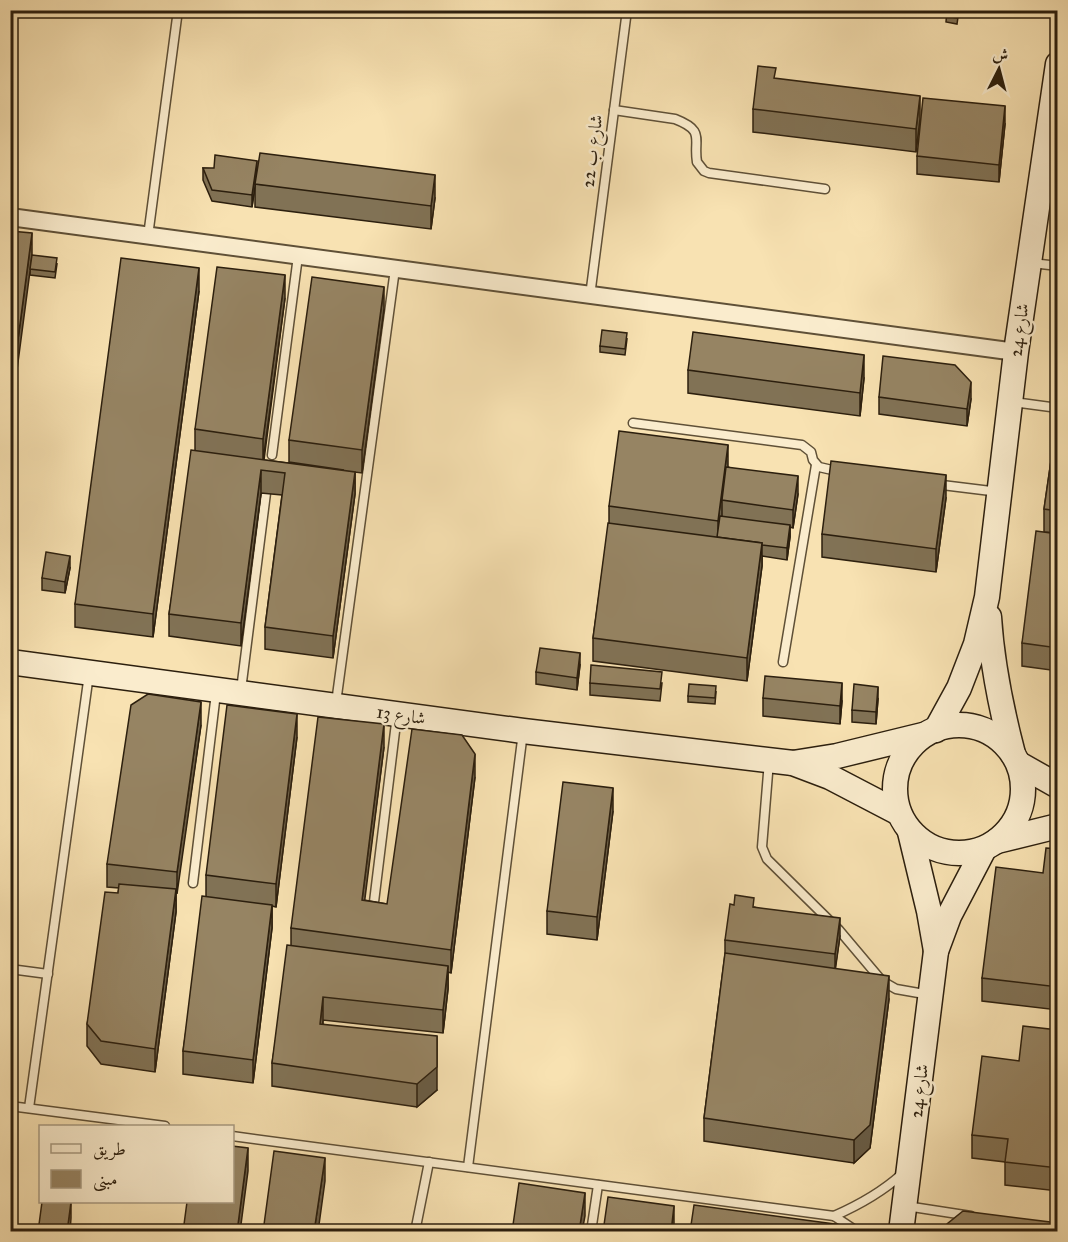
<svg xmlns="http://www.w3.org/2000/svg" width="1068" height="1242" viewBox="0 0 1068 1242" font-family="'IM FELL Great Primer',Amiri,serif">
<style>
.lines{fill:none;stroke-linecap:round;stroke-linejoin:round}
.lane-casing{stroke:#5f5037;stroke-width:11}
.street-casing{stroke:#5f5037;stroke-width:20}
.secondary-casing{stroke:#2c1f0e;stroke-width:27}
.lane{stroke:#faeccd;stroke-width:8}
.street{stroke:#faeccd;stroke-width:16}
.secondary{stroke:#faeccd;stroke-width:24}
.wall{fill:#817255;stroke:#2c1f0e;stroke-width:1.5}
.shaded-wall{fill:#695c45;stroke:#2c1f0e;stroke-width:1.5}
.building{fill:#968463;stroke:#2c1f0e;stroke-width:1.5}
.labels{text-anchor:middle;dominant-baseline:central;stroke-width:5;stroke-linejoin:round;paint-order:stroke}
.street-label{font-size:18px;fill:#2c1f0e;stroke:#faeccd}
</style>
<rect width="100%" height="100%" fill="#f8e2b2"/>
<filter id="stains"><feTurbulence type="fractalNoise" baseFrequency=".00333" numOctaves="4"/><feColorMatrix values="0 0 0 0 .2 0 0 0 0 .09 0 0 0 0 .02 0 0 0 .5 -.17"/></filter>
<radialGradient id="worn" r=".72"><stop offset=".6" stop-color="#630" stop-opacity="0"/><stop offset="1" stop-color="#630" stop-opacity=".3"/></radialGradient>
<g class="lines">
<g class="lane-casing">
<g id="lane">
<path d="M614,110L675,119C706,131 693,139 697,162L704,171L709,173L825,189"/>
<path d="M148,236L178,10"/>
<path d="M1032,263L1058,266"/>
<path d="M590,296L627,10"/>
<path d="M1013,402L1058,408"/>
<path d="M633,423L802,445L811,452L813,460L819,467L841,472"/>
<path d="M272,455L298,256"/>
<path d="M934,484L999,492"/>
<path d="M783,662L816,465"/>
<path d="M241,690L266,493"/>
<path d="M336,703L395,269"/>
<path d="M769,761L762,847L767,859L839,930L882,981L896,989L930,995"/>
<path d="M193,883L216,693"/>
<path d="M373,910L397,715"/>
<path d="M10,969L48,974"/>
<path d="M10,1106L165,1126"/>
<path d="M29,1108L89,674"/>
<path d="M232,1136L834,1216L858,1232"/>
<path d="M468,1167L523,732"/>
<path d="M906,1206L971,1216"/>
<path d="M834,1216C859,1205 881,1193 902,1174"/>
<path d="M415,1232L429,1162"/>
<path d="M591,1232L598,1185"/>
</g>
</g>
<g class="street-casing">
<path id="street" d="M10,217L1016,352"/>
</g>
<g class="secondary-casing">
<g id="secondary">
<path d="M989,617C992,664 1001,708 1013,754"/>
<path d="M10,662L523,731L793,763L830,777L899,813"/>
<circle cx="959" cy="789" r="64"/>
<path d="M936,730L959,688L976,644L987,597L1016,352L1058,64"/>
<path d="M793,763L837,756L923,735"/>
<path d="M1019,764L1058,786"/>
<path d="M910,832L929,911L936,951"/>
<path d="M997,841L1058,826"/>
<path d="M901,1232L936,951L949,916L984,849"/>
</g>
</g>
<use href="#lane" class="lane"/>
<use href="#street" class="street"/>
<use href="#secondary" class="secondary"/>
</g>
<g class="wall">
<path d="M947,10H959L957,24L946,22Z"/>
<path d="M776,79L920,119L916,152L753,132V109Z"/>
<path d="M1005,124L999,182L917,174V156Z"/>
<path d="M203,168L257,173L252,207L212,201L203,180Z"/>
<path d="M255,184L435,198L431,229L255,207Z"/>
<path d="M57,264L55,278L30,275V269Z"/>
<path d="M199,291L153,637L75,627V604Z"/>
<path d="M285,298L264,460L344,470L289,462V440L384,309L362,473L355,472V494L333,658L265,649V627L282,495L261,493L241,646L169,636V614L195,451V429Z"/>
<path d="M627,339L625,355L600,352V346Z"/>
<path d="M688,370L864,378L860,416L688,393Z"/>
<path d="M879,397L971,399L967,426L879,414Z"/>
<path d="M1058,412V533L1044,532V509Z"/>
<path d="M728,467L798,494L793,528L790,527V537L787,560L762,556V566L747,681L593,661V638L609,523V506Z"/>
<path d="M946,498L936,572L822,557V534Z"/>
<path d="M1058,534V671L1022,666V643Z"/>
<path d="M70,568L65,593L42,590V578Z"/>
<path d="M580,665L577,690L536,684V672Z"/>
<path d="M590,683H662L660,701L590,695Z"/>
<path d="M716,692L715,704L688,702V696Z"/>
<path d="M763,698L842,701L840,724L763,716Z"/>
<path d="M878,699L876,724L852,722V710Z"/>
<path d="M201,725L176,894V912L155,1072L101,1064L87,1046V1024L118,893L119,888L107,887V864Z"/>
<path d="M297,737L276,907L272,906V928L253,1083L183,1074V1051L206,896V875Z"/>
<path d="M384,747L364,900L387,904L475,777L451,973L448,972V989L443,1033L323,1020V1024L437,1090L417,1107L272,1086V1063L291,946V928Z"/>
<path d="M613,811L597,940L547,934V911Z"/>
<path d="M1058,849V1010L982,1001V978Z"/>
<path d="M754,907L840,936L835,969L889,999L870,1148L854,1163L704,1141V1118L725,954V940Z"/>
<path d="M1058,1030V1191L1005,1185V1162L972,1158V1135L1019,1061Z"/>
</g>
<g class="shaded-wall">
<path d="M920,96V119L916,152V129Z"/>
<path d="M1005,106V124L999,182V165Z"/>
<path d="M257,161V173L252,207V195Z"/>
<path d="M435,175V198L431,229V206Z"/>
<path d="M32,233V256L10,423V400Z"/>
<path d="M199,268V291L153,637V614Z"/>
<path d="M285,275V298L263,461V439Z"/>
<path d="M384,287V309L362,473V450Z"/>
<path d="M864,355V378L860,416V393Z"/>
<path d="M971,382V399L967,426V409Z"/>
<path d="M728,445V468L722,500V516L718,539V521Z"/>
<path d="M261,470V493L241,646V623Z"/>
<path d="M355,472V494L333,658V636Z"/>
<path d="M946,475V498L936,572V549Z"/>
<path d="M798,476V494L793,528V510Z"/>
<path d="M790,525V537L787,560V548Z"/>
<path d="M762,543V566L747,681V658Z"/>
<path d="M70,556V568L65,593V582Z"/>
<path d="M13,576V588L10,611V599Z"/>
<path d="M580,653V665L577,690V678Z"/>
<path d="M842,683V701L840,724V706Z"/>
<path d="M878,687V699L876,724V712Z"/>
<path d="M201,702V725L177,894V872Z"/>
<path d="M297,714V737L276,907V884Z"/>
<path d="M384,724V747L362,922V900Z"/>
<path d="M475,754V777L451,973V950Z"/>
<path d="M613,788V811L597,940V917Z"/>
<path d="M176,889V912L155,1072V1049Z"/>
<path d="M272,905V928L253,1083V1060Z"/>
<path d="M840,918V936L835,972V954Z"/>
<path d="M448,966V989L443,1033V1010Z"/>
<path d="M889,976V999L870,1148L854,1163V1140Z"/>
<path d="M323,997V1020L320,1047V1024Z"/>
<path d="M437,1036V1090L417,1107V1084Z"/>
<path d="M248,1148V1171L240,1232H237Z"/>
<path d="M325,1158V1181L318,1232H314Z"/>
<path d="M585,1193V1216L582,1232H579Z"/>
<path d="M71,1202V1218L70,1232H67Z"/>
<path d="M674,1206V1232H671Z"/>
</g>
<g class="building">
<path d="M947,10H958L957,18L946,16Z"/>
<path d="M758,66L776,68L774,78L920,96L916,129L753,109Z"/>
<path d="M923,98L1005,106L999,165L917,156Z"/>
<path d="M260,153L435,175L431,206L255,184Z"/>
<path d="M215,155L257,161L252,195L212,190L203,168H214Z"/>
<path d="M10,231L32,233L10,400Z"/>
<path d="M32,255L57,258L55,272L30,269Z"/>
<path d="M121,258L199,268L153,614L75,604Z"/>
<path d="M217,267L285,275L263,439L195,429Z"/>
<path d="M312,277L384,287L362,450L289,440Z"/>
<path d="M602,330L627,333L625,349L600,346Z"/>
<path d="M693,332L864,355L860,393L688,370Z"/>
<path d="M883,356L955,365L971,382L967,409L879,397Z"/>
<path d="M1058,412V511L1044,509Z"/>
<path d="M619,431L728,445L718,521L609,506Z"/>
<path d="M191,450L355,472L333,636L265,627L285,473L261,470L241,623L169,614Z"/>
<path d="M831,461L946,475L936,549L822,534Z"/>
<path d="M726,467L798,476L793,510L722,500Z"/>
<path d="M720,516L790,525L787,548L762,545V543L717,537Z"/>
<path d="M608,523L762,543L747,658L593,638Z"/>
<path d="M1036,531L1058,534V648L1022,643Z"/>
<path d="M46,552L70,556L65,582L42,578Z"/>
<path d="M10,576H13L10,599Z"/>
<path d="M540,648L580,653L577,678L536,672Z"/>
<path d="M591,665L662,672L660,689L590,683Z"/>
<path d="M765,676L842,683L840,706L763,698Z"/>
<path d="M689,684L716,686L715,698L688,696Z"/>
<path d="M854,684L878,687L876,712L852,710Z"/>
<path d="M148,694L201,702L177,872L107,864L131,705Z"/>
<path d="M227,705L297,714L276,884L206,875Z"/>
<path d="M318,717L384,724L362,900L387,904L412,729L462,735L475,754L451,950L291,928Z"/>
<path d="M563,782L613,788L597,917L547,911Z"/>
<path d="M1046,848L1058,849V987L982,978L996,867L1043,873Z"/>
<path d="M119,884L176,889L155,1049L101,1041L87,1024L105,892L118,893Z"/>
<path d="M735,895L754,898L753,907L840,918L835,954L725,940L730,904L734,905Z"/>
<path d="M202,896L272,905L253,1060L183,1051Z"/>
<path d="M287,945L448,966L443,1010L323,997L320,1024L437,1036V1067L417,1084L272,1063Z"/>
<path d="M725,953L889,976L870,1125L854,1140L704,1118Z"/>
<path d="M1023,1026L1058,1030V1168L1005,1162L1008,1139L972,1135L982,1056L1019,1061Z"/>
<path d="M232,1146L248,1148L237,1232H183L187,1202H232Z"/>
<path d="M274,1151L325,1158L314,1232H263Z"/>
<path d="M519,1183L585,1193L579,1232H512Z"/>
<path d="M608,1197L674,1206L671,1232H603Z"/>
<path d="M42,1202H71L67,1232H38Z"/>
<path d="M694,1205L842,1225L846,1232H690Z"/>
<path d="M963,1211L1058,1223V1232H946L947,1224Z"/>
</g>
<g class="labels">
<g class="street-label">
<text transform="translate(592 151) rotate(-83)">شارع ب 22</text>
<text transform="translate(1019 330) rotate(-82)">شارع 24</text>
<text transform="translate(401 715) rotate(8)">شارع 13</text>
<text transform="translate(919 1091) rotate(-83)">شارع 24</text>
</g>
</g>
<rect width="1068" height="1242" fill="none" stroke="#f8e2b2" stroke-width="36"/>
<rect x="12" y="12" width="1044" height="1218" fill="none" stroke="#2c1f0e" stroke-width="3"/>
<rect x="18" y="18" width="1032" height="1206" fill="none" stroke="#2c1f0e" stroke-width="1.5"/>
<rect x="39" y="1125" width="195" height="78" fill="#faeccd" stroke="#a89a81" stroke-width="1.5"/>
<rect x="51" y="1144" width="30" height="9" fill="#faeccd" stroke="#a89a81" stroke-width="1.5"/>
<text x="93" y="1155" font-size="18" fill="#2c1f0e">طريق</text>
<rect x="51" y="1170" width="30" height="18" fill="#968463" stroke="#a89a81" stroke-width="1.5"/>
<text x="93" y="1185" font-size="18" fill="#2c1f0e">مبنى</text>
<g transform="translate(999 69) rotate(6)" stroke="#faeccd" stroke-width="4.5" paint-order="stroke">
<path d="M0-4.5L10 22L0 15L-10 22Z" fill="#2c1f0e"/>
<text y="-9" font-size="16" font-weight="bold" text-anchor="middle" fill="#2c1f0e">ش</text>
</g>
<rect width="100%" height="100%" filter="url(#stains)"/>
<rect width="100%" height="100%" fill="url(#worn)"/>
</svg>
